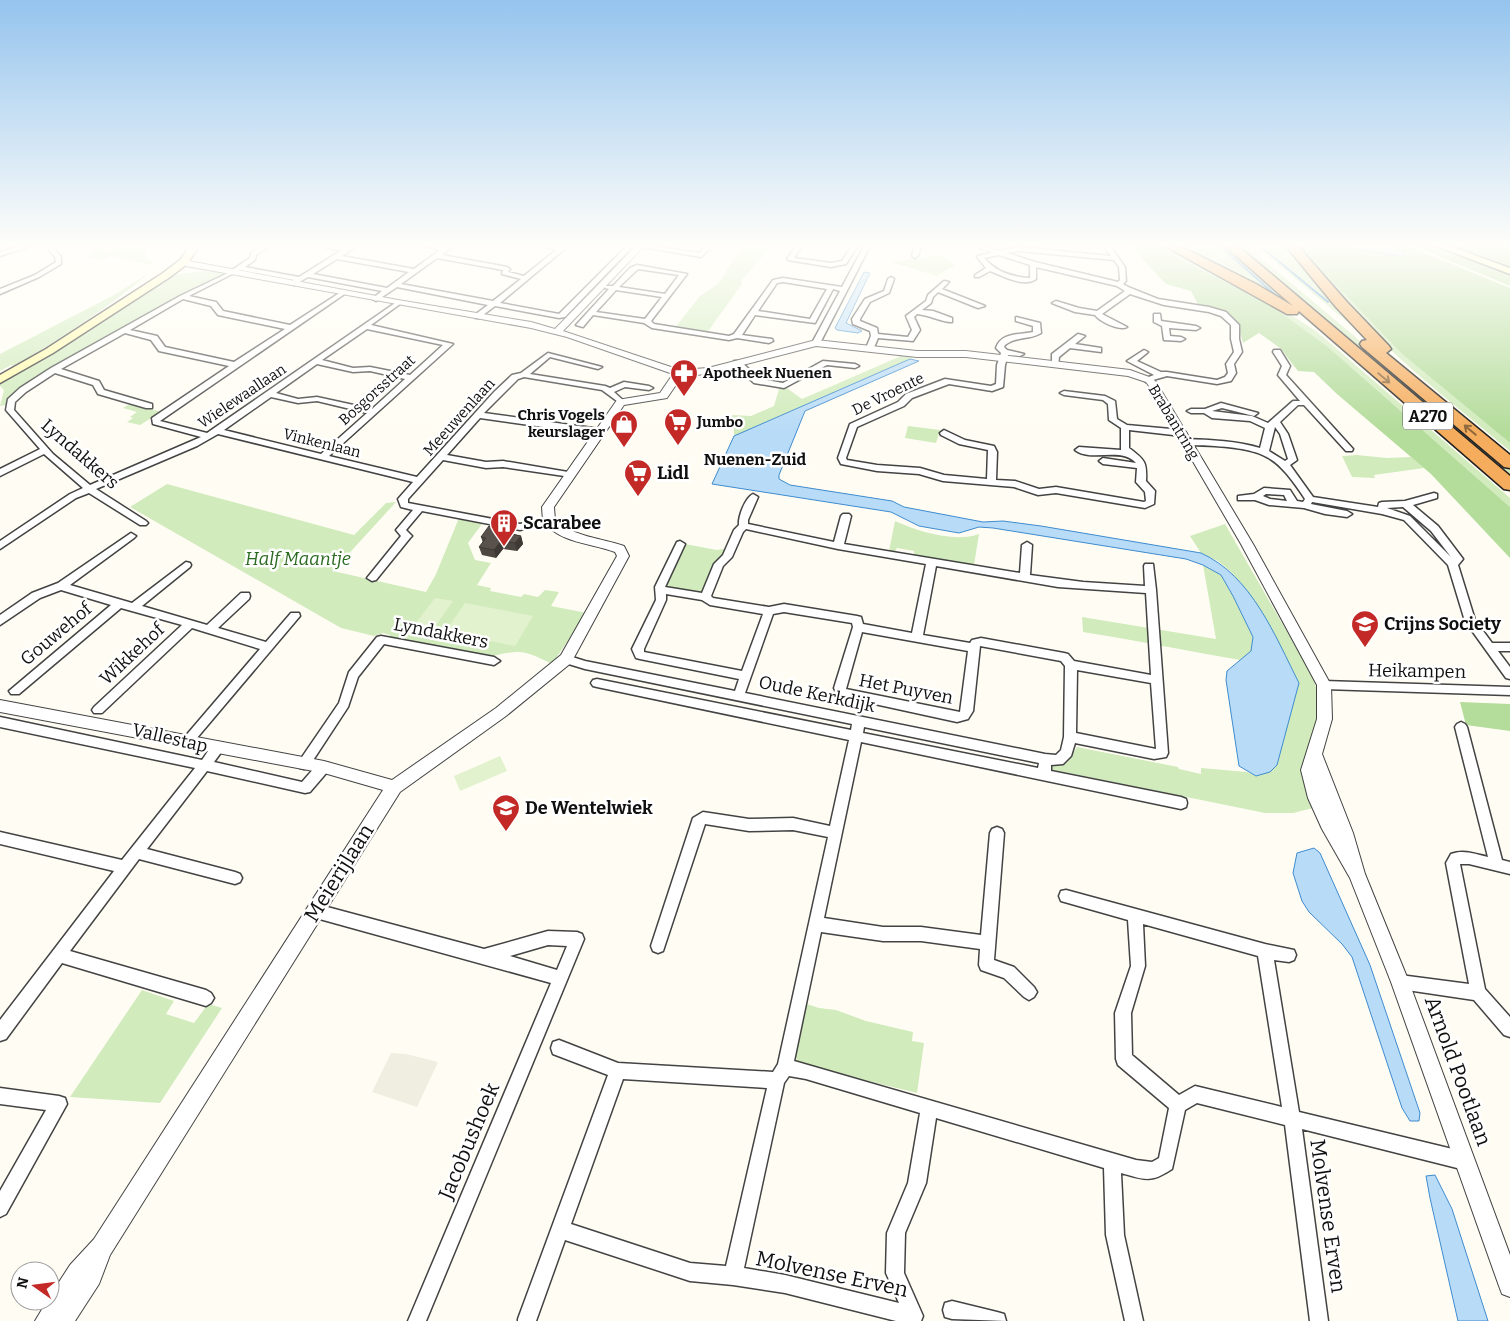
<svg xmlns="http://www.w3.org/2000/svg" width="1510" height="1321" viewBox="0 0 1510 1321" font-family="Bitter,serif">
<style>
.green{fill:#d1ebbc}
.forest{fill:#b4dc9b}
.pitch{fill:#e3f2ce}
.plaza{fill:#f0ede1}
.water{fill:#b8dbf7;stroke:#3e8bcf}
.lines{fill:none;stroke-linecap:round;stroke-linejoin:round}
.stream{stroke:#3e8bcf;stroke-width:2}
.minor-casing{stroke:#434343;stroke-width:3}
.tertiary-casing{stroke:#434343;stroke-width:2}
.secondary-casing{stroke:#323232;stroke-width:3}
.motorway-casing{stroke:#212121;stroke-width:3}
.minor{fill:#fff;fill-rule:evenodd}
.tertiary{fill:#fff;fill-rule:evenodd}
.secondary{fill:#fffbae;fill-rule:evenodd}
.motorway{fill:#f5ac5c;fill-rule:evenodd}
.wall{fill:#4d4741}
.shaded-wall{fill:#3e3935}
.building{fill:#59524c;stroke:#3e3935}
.oneway{stroke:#8e663a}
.labels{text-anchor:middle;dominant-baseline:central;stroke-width:5;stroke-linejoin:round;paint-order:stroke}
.far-poi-label{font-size:15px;font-weight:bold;fill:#101010;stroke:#fff;text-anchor:start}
.far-street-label{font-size:15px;fill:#101010;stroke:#fff}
.shield{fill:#fff;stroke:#585858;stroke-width:1}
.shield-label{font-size:16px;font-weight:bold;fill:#101010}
.far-quarter-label{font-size:16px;font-weight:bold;fill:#101010;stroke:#fff}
.street-label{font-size:18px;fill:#101010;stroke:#fff}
.poi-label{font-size:18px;font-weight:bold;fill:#101010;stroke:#fff;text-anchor:start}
.park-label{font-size:18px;font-style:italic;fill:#296a1f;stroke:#fff}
.near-street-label{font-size:21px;fill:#101010;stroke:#fff}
</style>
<rect width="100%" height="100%" fill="#fffdf3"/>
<g class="green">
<path d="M125,246H147L145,257L152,261L153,265L110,256L102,260L86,256L101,248L108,252Z"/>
<path d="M743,246H772L741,281L742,284L706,334L674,329L700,296L718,284Z"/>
<path d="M1153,246H1166L1224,276L1266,299L1316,331L1510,498V507L1327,346L1276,309L1248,293Z"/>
<path d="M1174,246H1225L1309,320L1264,293Z"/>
<path d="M1234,246H1247L1510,467V482Z"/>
<path d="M1256,246H1288L1314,278L1380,349Z"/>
<path d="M1303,252L1402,354L1510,443V451C1437,390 1358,331 1303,252Z"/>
<path d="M943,255L955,265L937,276L891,262Z"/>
<path d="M203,271L226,274L196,289L9,399L6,405L0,406L4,390L0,386V382L65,345L165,276Z"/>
<path d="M146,275H147C106,309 61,338 15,366L11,365L0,371V354L114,295Z"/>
<path d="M901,356L913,358L734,436V428L702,423L704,418L727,421L733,415L751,416L774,406L779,389L784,386L802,399Z"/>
<path d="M131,403L161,412L140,425L127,422L133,418L130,417L137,412L123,408Z"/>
<path d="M908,426L940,430L936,443L905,438Z"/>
<path d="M1357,455L1387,458L1411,457L1424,468L1374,475L1375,478L1352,477L1342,456Z"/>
<path d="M167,484L354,535L386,503L396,502L333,571L426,592L436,574L459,518L482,524L468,543L475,560L491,563L477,585L491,588L490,591L521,597L524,594L538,597L545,590L559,592L551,606L587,613L552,664C525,651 523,649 493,656L491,659L390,638V635L383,633L374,636L341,628L130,507Z"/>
<path d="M895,521C917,531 955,543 979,534L974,565L914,556V551L897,548L895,552L889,551Z"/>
<path d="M1225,524L1313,677L1319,698L1312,746L1317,807L1293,813H1265L1049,769V760L1067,763L1077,747L1178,767L1179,769L1201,774V768L1247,772L1256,776L1299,683L1263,614L1251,597L1231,572L1218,561L1201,553L1190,536Z"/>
<path d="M685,544L717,550L728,548L704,592L700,594L665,586Z"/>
<path d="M1203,565L1221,575L1233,596L1253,637L1251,651L1240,660C1187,651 1135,640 1083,632L1082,617L1216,639Z"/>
<path d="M142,990L174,1001L166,1014L194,1023L208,1004L222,1008L160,1103L70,1097Z"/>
<path d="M804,1003L819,1008L836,1010L866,1021L913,1032L912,1041L924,1043L917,1093L804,1065L797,1061L795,1054Z"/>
</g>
<g class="forest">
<path d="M1130,246H1153L1248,293L1276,309L1327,346L1510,507V558L1431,474L1337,394L1314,372L1298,371L1280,348L1259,333L1243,343L1237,321L1226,315L1199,306L1191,291L1166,284Z"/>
<path d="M1298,246H1342L1402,256L1405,252L1387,246H1408L1510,288V443L1402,354Z"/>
<path d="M1414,246H1436L1510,272V286Z"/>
<path d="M1447,246H1510V269Z"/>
<path d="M1460,702L1510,704V731L1466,725Z"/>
</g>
<g class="pitch">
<path d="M435,598L453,601L434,628L415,624Z"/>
<path d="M465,603L533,616L515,646L445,632Z"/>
<path d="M500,756L507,771L460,791L454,776Z"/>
</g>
<path class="plaza" d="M391,1053L406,1054L438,1062L417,1107L372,1092Z"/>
<g class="water">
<path d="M1324,246H1387L1405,252L1403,256H1396L1342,246Z"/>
<path d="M864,272L870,273L846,323L862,331L858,333L837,330L835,328Z"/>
<path d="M910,359L919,361L805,411L779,475V479L790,485L892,501L904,507L983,522L1003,521L1041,526L1201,553C1252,576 1275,636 1299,683L1277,765L1270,772L1256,776L1239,766L1226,680L1227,671L1251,651L1253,637L1233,596L1221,575L1203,565L1186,559L993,528L979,527L959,533L919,526L891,512L712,484L734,436Z"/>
<path d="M1314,848L1320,853L1370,965L1420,1113L1419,1121H1410L1402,1108L1352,957L1342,944L1309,912L1302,901L1293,873L1297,853Z"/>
<path d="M1435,1175L1452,1209L1488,1321H1458L1430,1198L1426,1176Z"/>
</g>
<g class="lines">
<g class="stream">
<path d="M1220,246L1280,299"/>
<path d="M1260,246L1328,302"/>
</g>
<g class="minor-casing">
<g id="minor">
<path d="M22,246H31L0,256V252Z"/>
<path d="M46,246H52L61,257V264L39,277L0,294V289L35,275L56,262L55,257Z"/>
<path d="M263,246H270L256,255L255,260L245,267L299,277L342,250L327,248L324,246H356L342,256L414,269L440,250L425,246H453L442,255L507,267L510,269L508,272L524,276L556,250L542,246H568L500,303L559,314L627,246H633L565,317L559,318L495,306L479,318H476V314L488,305L397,287L376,301L372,299L382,291L308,277L294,285L291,283L294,280L240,270L189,296L216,302L223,311L290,325L341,292L346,293L160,421L207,433L398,301L400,302V304L371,325L453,344L329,456L417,477L494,392L512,375L521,373L548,353L602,367L598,369L550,357L530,374L605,386L610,388L624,382L649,386L653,388L649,390L625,387L614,392L625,402L621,404L602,390L524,377L518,379L484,413L600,429L604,432L600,435L480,418L447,455L486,462L503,461L568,472L571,473V477L503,467L486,468L443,460L408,499V503L520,524L549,518L552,519L554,521L552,523L520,530L422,511L406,530L412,536L410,538L376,580L372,581L367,578L401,536L396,530L413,510L401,507L398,499L413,482L218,434L197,446L96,489L146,521L148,523L146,525H140L89,493L76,498L0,549V541L70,494L83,488L44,454L0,476V469L40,449L6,410L8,399L20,388L51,368L180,296L226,274L250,258L251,253ZM437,258L503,270L502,274L521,279L493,301L401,284ZM337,259L409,272L387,288L313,274ZM183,299L211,306L218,315L285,329L234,362L165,347L157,336L130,330ZM367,329L443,345L410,375L370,367L353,368L322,360ZM125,333L151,340L159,351L229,366L152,418L153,424L201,437L90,485L53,454L14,410L15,402L26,392L55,373L93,385L98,394L146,408H152V404L104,390L99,381L61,369ZM317,364L353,372L370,371L405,379L372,409L317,397L298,399L276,393ZM271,397L298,403L317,401L367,413L321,454L224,430Z"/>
<path d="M637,246H651L699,253L706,246H712L701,257Z"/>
<path d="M796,246H802L794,258L831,263L842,261L852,246L857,247L846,264L831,267L788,260L787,259Z"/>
<path d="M864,246H870L819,345L812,343L840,291L833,289L815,323L755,315L742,335L772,339L773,341L769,343L737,338L729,340L652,328L644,323L593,315L583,327L576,325L609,289L605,288V286H613L630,268L637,265L687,274L651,321L654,324L729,336L734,334L773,280L783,278L842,287ZM638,269L679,275L665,294L619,287ZM783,282L827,289L810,319L758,311L777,283ZM616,290L662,297L645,319L596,312Z"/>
<path d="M915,246H921L918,256L915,258L912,256Z"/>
<path d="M976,246H984L1000,251L1019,247L1111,256L1104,246H1110L1125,267L1126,281L1123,284L1128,287L1158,299L1209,307L1226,312L1239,325V339L1242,352L1234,364L1236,373L1231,381L1217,384L1167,376L1146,382V378L1154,375L1127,361L1144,350L1148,352L1137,361L1161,372H1167L1217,380L1225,377L1228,373L1226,364L1234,352L1231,339V325L1221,316L1209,312L1164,305L1130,294L1102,314L1127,327C1120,331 1100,322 1095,315L1075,312L1052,303L1056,301L1079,308L1097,311L1125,291L1117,286L1036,267V279C1024,288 1003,276 990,271L979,277H975V275L986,268L977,257L978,256L992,253ZM1019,251L1114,260L1119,267L1120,280L1118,282L1035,262L1007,253ZM999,255L1030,265V278C1012,277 996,272 984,258Z"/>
<path d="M891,277L894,279L889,293L870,302L860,319V321L877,328L878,334L908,337L912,330L906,316L926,301L928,295L944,281L949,282L942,289L985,306L978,308L938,292L933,297L931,303L922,310L933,311L952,318V322C942,322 929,315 917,314L914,317L920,330L913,341L878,338L873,350H867L866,348L871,336L870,331L853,324L852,319L865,299L884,291L888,279Z"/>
<path d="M1154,314H1160L1161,321L1196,326L1200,328L1196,330L1169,328L1170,336L1181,337L1185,339L1181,341L1164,340L1162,326L1154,322Z"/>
<path d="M1016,317L1040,323L1041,333C1030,340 1016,336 1005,345L1004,347L1007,350L1024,354L1020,356L1008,355L1005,365L1003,387L992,391L949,384L912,398L904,406L857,427L846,458L847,460L877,465L920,468L944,475L987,479L988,450L959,444L941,435L940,433L944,430L965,440L994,446L997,452L996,480L1015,481L1039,489L1056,487L1144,502L1146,501L1145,492L1136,482L1137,468L1103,464L1099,461L1103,458L1136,463C1120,446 1092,463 1075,450L1079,447L1121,450V428L1109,420L1108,404L1103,400L1064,395L1060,393L1064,391L1105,396L1115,401L1117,419L1127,425L1182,430L1186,433L1182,436L1129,430V448C1145,460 1147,462 1146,481L1155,491L1154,504L1145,508L1056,493L1038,495L1014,487L943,481L919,474L877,471L841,464L838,458L850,424L898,402L906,394L945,379L991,386L996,384L997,365L1001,353L996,348C1001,332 1021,335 1033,332V326L1016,321Z"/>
<path d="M1078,334L1085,336L1075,344L1101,348V352L1070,348L1059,357L1058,366H1052V354Z"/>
<path d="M1274,350H1280L1290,366L1286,375L1353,449L1352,451H1346L1304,405H1298L1280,422L1288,434L1297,460L1290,465L1313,497L1378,507L1379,503L1382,502L1405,501L1434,493L1437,494V498L1413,505L1438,526L1463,559L1458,565L1475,620L1492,643H1510V651H1498L1510,667V679L1506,678L1465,621L1448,565L1404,520L1382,514L1312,502L1311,504L1347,511L1352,514L1347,517L1325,514L1304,508L1269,505L1255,500H1238V496L1254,494L1264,488L1290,490L1297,501L1303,502L1305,499C1277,457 1267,450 1215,446C1205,445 1194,446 1184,444V440L1187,439C1212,440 1237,441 1260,448L1265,428L1250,421L1212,418L1204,413H1191L1187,411L1191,409H1205L1221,403L1258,413L1254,416L1222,408L1212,411L1252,416L1268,423L1293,401H1300L1278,375L1282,366L1273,352ZM1275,427L1280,434L1288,459L1285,461L1269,451ZM1266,494L1284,495L1287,501L1270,499L1263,496ZM1403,507L1431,531L1451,557L1410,516L1387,508Z"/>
<path d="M734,361H740L760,379L783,383L823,361L855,364L859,366L855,368L827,365L784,388L754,383L734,365Z"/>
<path d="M753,494L758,497L748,520V524L834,542L841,516L843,514H849L851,516L844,544L1020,573L1022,545L1027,542L1032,545L1030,575L1083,582L1145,586L1144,566L1145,564H1153L1156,590L1168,753L1166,757L1154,759L1075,743L1071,756L1063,764L1051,765V771L1181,797L1186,799L1187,803L1186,807L1181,809L861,742L824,918L883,927H921L981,935L990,833L992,829L997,827L1002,829L1004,833L994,960L1014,967L1034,987L1037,992L1034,997L1029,1000L1024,997L1004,978L981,970L979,965L980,949L921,941H883L821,932L794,1061L1136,1160L1152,1162L1159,1158L1169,1108L1118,1065L1116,1059L1115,1013L1131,966L1128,920L1061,901L1059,896L1061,891L1066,890L1265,944L1294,950L1296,955L1294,960L1289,962L1274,960L1299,1112L1465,1152L1471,1155L1474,1161L1471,1167L1465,1170L1302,1129L1328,1321H1310L1285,1125L1197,1103L1185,1110L1172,1169C1151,1183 1145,1180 1121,1173L1124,1235L1143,1321H1125L1106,1235L1104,1168L936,1118L926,1183L905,1233L904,1273L923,1316L921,1321H896L785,1293L733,1285L690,1281L565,1240L536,1321H518V1319L608,1075L553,1054L551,1048L553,1042L559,1040L618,1063L773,1072L778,1064L828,837L793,830L749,831L705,824L663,951L658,953L653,951L651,946L693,818L703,812L749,819L793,818L830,826L849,740L597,687L593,686L591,683L593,680L597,679L851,730L852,724L585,669L562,662L560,659L566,655L585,661L735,691L739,679L640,659L636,658L632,649L656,600L655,587L677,542L680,541L685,544L665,587L702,593L714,564L723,555L734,530L739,525C738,517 745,498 753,494ZM746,529L838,549L926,564L912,633L863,624L861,617L857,616L784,604L769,607L713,598L711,596L723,566L732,557L743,532ZM936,566L1058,587L1146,593L1151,675L1074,661L1068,654L1064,653L981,638L972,640L970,643L923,635ZM666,594L702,600L710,605L763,614L742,671L644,652V649L666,600ZM784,612L852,623L853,627L834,688L838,696L957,722L968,719L973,711L980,646L1061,661L1065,666L1064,737L1061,750L1056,755L1045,754L745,693L773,614ZM862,632L968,651L960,712L846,689ZM1077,670L1151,683L1156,749L1076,733ZM864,727L1039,763L1038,768L863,733ZM1143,924L1258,956L1282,1107L1195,1086L1179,1095L1132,1055L1131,1013L1145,966ZM789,1076L806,1079L920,1113L908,1183L887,1233L886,1273L899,1303L785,1275L744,1268L784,1083ZM623,1079L767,1088L726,1266L690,1263L571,1224Z"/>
<path d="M131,533L136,536L134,538L70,585L132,603L186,562L190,563L191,565L190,567L142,606L207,625L241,593H249L250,596L249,599L218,628L266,642L291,613H299L300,616L191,745L187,747L183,745L181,742L183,739L260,649L192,628L102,713H94L92,710L94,707L182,625L121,608L19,694H11L9,691L111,605L61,590L40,598L0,625V615L32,593L58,583Z"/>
<path d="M381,636L494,657L500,661L494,665L384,644L358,677L348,707L308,768L304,769L300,768L298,764L300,760L339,703L349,672L377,637Z"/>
<path d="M1324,681L1510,687V695L1324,689L1320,688L1318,685L1320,682Z"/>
<path d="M0,717L202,760C208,752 213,740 223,743L225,747L214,762L302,782C309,775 318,760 328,763L330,767L328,771L310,792L305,793L207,771L147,849L235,872L240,874L242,878L240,882L235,884L139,859L70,951L206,990L211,993L214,998L211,1003L206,1006L62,963L6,1039L0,1041V1020L114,871L0,844V832L122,860L195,768L0,727Z"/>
<path d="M1461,722L1465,724L1467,727L1502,860L1510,862V874L1469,864H1460L1485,989L1510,1017V1037L1504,1035L1474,1000L1400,989L1395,987L1392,982L1395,977L1400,975L1469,984L1446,863L1451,854C1463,849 1476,854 1488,857L1455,727L1457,724Z"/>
<path d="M316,904L484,949L548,931L577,932L582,934L584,939L426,1321H408L551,983L316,918L311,916L309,911L311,906ZM548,945L567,946L557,970L510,956Z"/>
<path d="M0,1088L59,1096L65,1098L67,1104L6,1214L0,1217V1191L46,1110L0,1104Z"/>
<path d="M952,1301L997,1312L1004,1314L1006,1321L952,1319L945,1317L943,1310L945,1303Z"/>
</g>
</g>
<g class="tertiary-casing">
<path id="tertiary" d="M636,246H644L563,331L680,370L708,368L816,340L917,351H966L1130,370L1152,378L1156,382L1253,544L1331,685L1332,719L1322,754L1353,833L1365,874L1409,982L1510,1255V1297L1502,1294L1499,1286L1391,982L1350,878L1322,829L1308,798L1301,770L1317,719V685L1241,544L1149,386L1146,382L1128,376L966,357H917L816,346L708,374L682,376L667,398L624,405L554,507L555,520C574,537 601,538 624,546L629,556L571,663L506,716L400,792L110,1255L99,1284L75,1321H35L47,1301H50V1296L70,1265L94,1239L383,790L324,773L0,712V700L324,761L392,780L496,708L561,655L617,556L615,552C591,543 559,543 543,521L542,507L617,400L660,393L673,374L567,337L531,328L186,266L179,262L183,260L398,300L531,322L555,329Z"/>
</g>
<g class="secondary-casing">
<g id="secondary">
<path d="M190,246H199L187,264L170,277L53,353L0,383V375L46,349L163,273L180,260Z"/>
<path d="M1436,246H1449L1510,268V274Z"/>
</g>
</g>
<g class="motorway-casing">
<g id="motorway">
<path d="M1165,246H1180L1256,284L1293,306L1225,246H1238L1510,476V490L1504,489L1299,311L1297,314H1287Z"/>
<path d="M1286,246H1298L1346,301L1389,346L1391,349L1386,353L1510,455V468L1504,467L1362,347L1360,344L1362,341L1367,340L1336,307Z"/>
</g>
</g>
<use href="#minor" class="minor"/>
<use href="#tertiary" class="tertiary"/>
<use href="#secondary" class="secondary"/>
<use href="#motorway" class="motorway"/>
</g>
<path class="wall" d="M505,529L506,533L521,536L523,544L517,551L503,549L496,558L482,555L479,547L483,543L481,537Z"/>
<g class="shaded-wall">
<path d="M521,536L523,544L517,551L515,543Z"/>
<path d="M501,541L503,549L496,558L494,550Z"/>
</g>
<path class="building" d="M489,526L505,529L503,532L521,536L515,543L501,541L494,550L479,547L486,538L481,537Z"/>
<defs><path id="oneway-shaft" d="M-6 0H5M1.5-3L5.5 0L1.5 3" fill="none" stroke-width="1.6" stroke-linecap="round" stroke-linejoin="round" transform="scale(1.25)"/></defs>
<g class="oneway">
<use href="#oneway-shaft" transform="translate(1384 378) rotate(40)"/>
<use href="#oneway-shaft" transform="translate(1470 430) rotate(-140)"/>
</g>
<linearGradient id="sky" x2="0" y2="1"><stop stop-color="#95c4ee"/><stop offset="0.57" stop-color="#fffefa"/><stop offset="1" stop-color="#fffefa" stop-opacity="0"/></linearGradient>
<rect width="1510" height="431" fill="url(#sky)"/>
<defs>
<g id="pharmacy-pin" transform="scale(1.4375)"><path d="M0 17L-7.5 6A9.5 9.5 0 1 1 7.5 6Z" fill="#c32926" stroke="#fff"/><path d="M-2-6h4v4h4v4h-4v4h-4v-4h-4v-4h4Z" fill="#fff"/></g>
<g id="supermarket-pin" transform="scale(1.4375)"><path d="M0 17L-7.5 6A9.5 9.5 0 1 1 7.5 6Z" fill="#c32926" stroke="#fff"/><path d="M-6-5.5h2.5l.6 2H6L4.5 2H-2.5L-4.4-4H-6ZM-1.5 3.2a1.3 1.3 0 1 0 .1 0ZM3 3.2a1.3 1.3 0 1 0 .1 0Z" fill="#fff"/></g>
<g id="shop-pin" transform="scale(1.4375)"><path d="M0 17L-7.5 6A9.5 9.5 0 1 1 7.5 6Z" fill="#c32926" stroke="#fff"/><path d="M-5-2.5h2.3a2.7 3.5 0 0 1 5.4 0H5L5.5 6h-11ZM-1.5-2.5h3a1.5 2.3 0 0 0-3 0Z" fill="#fff"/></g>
<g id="building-pin" transform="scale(1.4375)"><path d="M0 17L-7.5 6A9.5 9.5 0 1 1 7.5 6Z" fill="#c32926" stroke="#fff"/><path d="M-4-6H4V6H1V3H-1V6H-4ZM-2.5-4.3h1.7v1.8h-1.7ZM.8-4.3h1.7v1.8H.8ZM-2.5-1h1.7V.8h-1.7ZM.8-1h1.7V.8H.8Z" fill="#fff"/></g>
<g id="school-pin" transform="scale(1.4375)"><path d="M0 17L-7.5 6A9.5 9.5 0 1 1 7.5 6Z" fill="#c32926" stroke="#fff"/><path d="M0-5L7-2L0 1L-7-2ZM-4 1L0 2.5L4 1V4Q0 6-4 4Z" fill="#fff"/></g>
</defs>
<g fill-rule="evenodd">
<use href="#pharmacy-pin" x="684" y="373"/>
<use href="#supermarket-pin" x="678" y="422"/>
<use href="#shop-pin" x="624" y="424"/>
<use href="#supermarket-pin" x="638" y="473"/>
<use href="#building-pin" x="504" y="523"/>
<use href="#school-pin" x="1365" y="624"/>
<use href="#school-pin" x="506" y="808"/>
</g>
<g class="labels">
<g class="far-poi-label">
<text x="703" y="373">Apotheek Nuenen</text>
<text x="605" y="415" text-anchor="end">Chris Vogels<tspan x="605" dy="17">keurslager</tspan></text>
<text x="697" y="422">Jumbo</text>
</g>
<g class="far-street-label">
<text transform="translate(377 390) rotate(-42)">Bosgorsstraat</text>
<text transform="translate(888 394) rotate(-26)">De Vroente</text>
<text transform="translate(242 396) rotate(-34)">Wielewaallaan</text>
<text transform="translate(459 417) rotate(-48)">Meeuwenlaan</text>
<text transform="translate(1174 422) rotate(59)">Brabantring</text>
<text transform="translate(322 443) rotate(14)">Vinkenlaan</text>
</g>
<rect class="shield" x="1403" y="402.5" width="50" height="27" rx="4"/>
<g class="shield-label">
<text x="1428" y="416">A270</text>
</g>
<g class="far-quarter-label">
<text x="755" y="459">Nuenen-Zuid</text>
</g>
<g class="street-label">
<text transform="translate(80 454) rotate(41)">Lyndakkers</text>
<text transform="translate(441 633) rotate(11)">Lyndakkers</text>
<text transform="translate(56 634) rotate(-40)">Gouwehof</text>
<text transform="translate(132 654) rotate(-43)">Wikkehof</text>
<text transform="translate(1417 671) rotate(1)">Heikampen</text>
<text transform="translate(906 689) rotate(11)">Het Puyven</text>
<text transform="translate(817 694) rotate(12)">Oude Kerkdijk</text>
<text transform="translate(170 738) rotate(13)">Vallestap</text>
</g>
<g class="poi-label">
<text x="657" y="473">Lidl</text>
<text x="523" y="523">Scarabee</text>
<text x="1384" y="624">Crijns Society</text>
<text x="525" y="808">De Wentelwiek</text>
</g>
<g class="park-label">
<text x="298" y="559">Half Maantje</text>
</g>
<g class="near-street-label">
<text transform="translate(339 873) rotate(-58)">Meierijlaan</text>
<text transform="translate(1458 1071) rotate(70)">Arnold Pootlaan</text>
<text transform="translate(469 1141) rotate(-67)">Jacobushoek</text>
<text transform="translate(1328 1216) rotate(82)">Molvense Erven</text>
<text transform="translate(832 1274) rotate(12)">Molvense Erven</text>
</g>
</g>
<g transform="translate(35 1286) rotate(284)"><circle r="24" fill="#ffffff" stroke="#9f9f9f"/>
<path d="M0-4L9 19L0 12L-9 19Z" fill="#c32926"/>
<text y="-8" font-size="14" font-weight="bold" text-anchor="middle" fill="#101010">N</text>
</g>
</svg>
